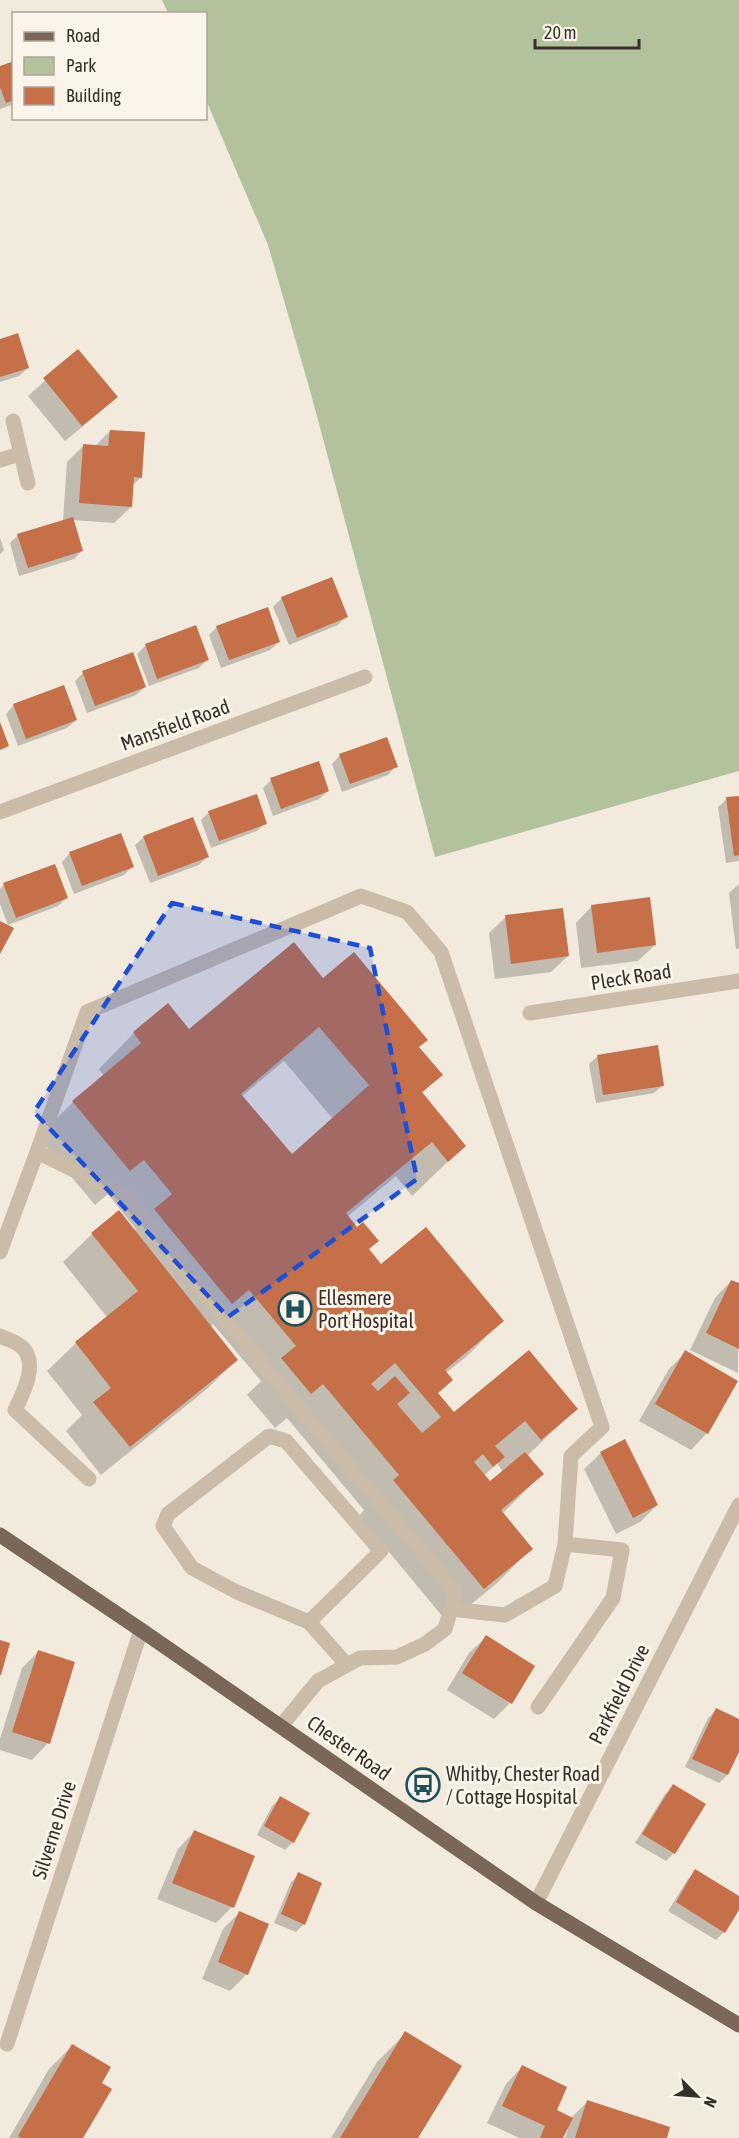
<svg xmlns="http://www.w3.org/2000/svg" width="739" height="2138" font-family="'Asap Condensed',sans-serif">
	<rect width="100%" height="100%" fill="#f2eadd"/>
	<path fill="#b2c29d" d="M162 0H739V771L435 857 311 394 268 245 206 100V14L168 13Z"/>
	<path fill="#0003" fill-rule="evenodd" d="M14 63V104L0 109V68Z
		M0 340 28 368 19 376 0 382Z
		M78 351 116 397 99 413 65 441 28 396Z
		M110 431 141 477 132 486 131 507 114 523 72 520 82 551 74 559 19 576 10 543 18 535 63 521 67 462 84 445 95 446Z
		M0 538 4 550 0 554Z
		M282 598 346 617 338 625 289 645 273 607Z
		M217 627 279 642 270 650 221 668 209 635Z
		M146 645 207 660 199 668 149 686 137 654Z
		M83 673 145 687 136 695 87 713 75 681Z
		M14 705 76 720 67 728 18 746 6 714Z
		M340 755 396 766 388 775 342 792 332 764Z
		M271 780 328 791 319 799 273 816 263 788Z
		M739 797V861L726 863 718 807 727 799Z
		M209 812 265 823 257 831 211 848 201 820Z
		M144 837 207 857 199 865 150 883 135 845Z
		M70 853 132 867 124 875 74 894 62 862Z
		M739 884V948L736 949 729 893Z
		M4 885 66 898 58 906 8 925 0 904V889Z
		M592 906 655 945 638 961 581 968 576 923Z
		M506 917 568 956 551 972 495 979 489 933Z
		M323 980 418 1048 441 1075 421 1094 464 1146 412 1196 396 1176 347 1217 368 1250 381 1266 502 1321 467 1356 446 1373 437 1394 454 1415 576 1409 527 1456 542 1474 502 1514 531 1549 496 1584 448 1623 359 1516 364 1510 287 1418 275 1428 247 1395 261 1381 213 1324 210 1327 236 1360 208 1388 101 1475 66 1431 82 1415 47 1371 76 1343 107 1317 63 1262 92 1234 134 1231 136 1229 108 1194 95 1205 38 1137 73 1102 104 1076 99 1069 134 1033 168 1005 189 1031ZM284 1061 333 1119 292 1156 241 1097ZM497 1463 503 1472 490 1483 484 1476Z
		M598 1056 663 1085 654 1093 596 1103 589 1064Z
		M731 1281 739 1285 738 1373 690 1350 715 1298Z
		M686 1352 707 1433 691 1450 639 1421 669 1369Z
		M601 1453 657 1505 640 1522 616 1534 584 1469Z
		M486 1637 510 1703 494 1719 447 1690 469 1653Z
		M38 1652 48 1743 32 1760 0 1750V1739L22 1668Z
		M716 1710 739 1720V1749L727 1775 719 1783 685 1767 708 1718Z
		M674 1786V1853L666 1861 635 1843 665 1794Z
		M281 1798 293 1842 285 1850 257 1835 272 1806Z
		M194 1832 232 1907 216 1923 157 1899 178 1849Z
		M696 1871 739 1897V1907L724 1932 716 1940 668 1911 688 1879Z
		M299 1874 304 1924 296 1932 274 1923 291 1882Z
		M239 1913 247 1974 230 1991 202 1979 223 1929Z
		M406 2033 416 2138H331L377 2062Z
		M72 2046 99 2083 81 2138H9L49 2069Z
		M522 2067 555 2111 571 2118 588 2101 665 2138H565L568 2129 566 2128 561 2138H519L487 2123 506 2084Z"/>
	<path fill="#c57048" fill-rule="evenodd" d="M14 61V100L6 103 0 87V66Z
		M18 333 29 368 0 377V339Z
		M78 349 118 397 82 426 43 378Z
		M110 430 145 432 142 478 134 477 132 507 79 503 83 444 108 446Z
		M73 517 83 551 28 568 17 534Z
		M332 577 348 617 297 638 281 597Z
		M268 607 280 642 229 660 216 626Z
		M196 625 209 660 157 679 145 644Z
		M133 652 146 687 95 706 82 671Z
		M64 685 77 720 26 739 13 704Z
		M0 722 9 746 0 750Z
		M387 737 398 767 350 784 339 754Z
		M319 761 329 791 281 809 270 778Z
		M257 794 267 824 219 841 208 811Z
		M739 796V855L734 856 726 797Z
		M193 817 209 857 158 876 143 836Z
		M121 833 134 867 82 886 69 852Z
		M55 864 68 898 16 918 3 883Z
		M650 897 656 945 597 953 591 905Z
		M563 908 569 956 511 964 505 915Z
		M0 921 14 928 0 954Z
		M294 942 323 978 354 952 428 1040 419 1047 443 1075 422 1092 466 1146 448 1162 432 1142 346 1213 357 1227 363 1222 379 1241 369 1249 381 1264 426 1227 504 1321 445 1370 453 1380 438 1393 454 1412 529 1350 578 1409 541 1440 525 1421 495 1446 505 1457 493 1467 483 1454 474 1462 490 1481 525 1452 544 1474 501 1510 533 1549 484 1589 393 1480 399 1475 323 1384 311 1394 281 1358 296 1346 249 1290 232 1304 154 1209 172 1194 144 1160 130 1171 72 1101 141 1043 133 1032 168 1003 189 1029ZM319 1027 369 1085 292 1154 241 1094ZM395 1363 441 1417 422 1433 397 1404 410 1393 395 1376 378 1391 371 1384Z
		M658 1045 664 1086 603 1095 597 1055Z
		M119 1210 238 1360 130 1447 93 1402 111 1388 75 1342 138 1291 91 1233Z
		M731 1280 739 1283V1349L706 1333Z
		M685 1350 738 1381 708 1434 655 1404Z
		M625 1439 658 1505 633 1518 600 1452Z
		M486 1635 535 1666 512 1704 462 1673Z
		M0 1640 10 1643 1 1675H0Z
		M38 1650 75 1662 50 1744 12 1732Z
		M716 1708 739 1719V1752L728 1775 692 1759Z
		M673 1784 706 1804 675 1854 642 1834Z
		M280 1796 310 1813 294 1843 264 1826Z
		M194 1830 255 1856 234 1908 172 1883Z
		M695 1869 739 1896V1910L725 1933 676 1902Z
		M298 1872 322 1883 305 1925 281 1914Z
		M239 1911 269 1924 248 1975 218 1962Z
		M405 2031 462 2066 418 2138H340Z
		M72 2044 111 2067 102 2083 112 2089 83 2138H21L18 2136Z
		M522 2065 567 2087 557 2110 573 2118 563 2138H540L545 2126 502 2106Z
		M587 2100 670 2127 667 2138H575Z"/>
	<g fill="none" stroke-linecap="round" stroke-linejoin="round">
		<path stroke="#cbbba9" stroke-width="15" d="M0 1252 37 1152
			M0 1336C6 1339 17 1342 22 1347 39 1363 23 1394 15 1410L89 1479
			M309 1622 381 1551 286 1441 269 1436 168 1514 163 1526 192 1568 237 1592 309 1622 347 1665
			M538 1707 613 1598 622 1550 565 1544
			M281 1726 318 1681 360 1658 397 1657 425 1644 445 1629 456 1592 272 1376 125 1195 37 1152 87 1012 361 896 407 912 441 952 602 1427 571 1456 565 1544 555 1586 505 1615 451 1609"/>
		<path stroke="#cbbba9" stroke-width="15" d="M13 421 28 483
			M0 460 20 454
			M0 812 365 677
			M530 1013 739 981
			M536 1903 739 1505
			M7 2044 141 1630"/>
		<path stroke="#7a675a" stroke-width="15" d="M0 1535 141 1630 536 1903 739 2025"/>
	</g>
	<path fill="#1d4ed8" fill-opacity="0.2" stroke="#1d4ed8" stroke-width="4.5" stroke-dasharray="12 8" stroke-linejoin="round" d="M172 903 370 948 417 1179 228 1317 34 1112Z"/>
	<defs>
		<symbol id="hospital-ring" viewBox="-11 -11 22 22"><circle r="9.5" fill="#faf4ea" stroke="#1e5159" stroke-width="1.5"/><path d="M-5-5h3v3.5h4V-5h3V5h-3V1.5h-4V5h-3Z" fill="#1e5159"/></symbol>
		<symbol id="bus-ring" viewBox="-11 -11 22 22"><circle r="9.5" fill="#faf4ea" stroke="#1e5159" stroke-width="1.5"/><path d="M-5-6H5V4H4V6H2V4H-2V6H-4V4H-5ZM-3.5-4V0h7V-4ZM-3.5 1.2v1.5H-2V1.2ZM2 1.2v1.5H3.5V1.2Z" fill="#1e5159"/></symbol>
	</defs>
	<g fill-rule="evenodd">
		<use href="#hospital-ring" x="276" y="1290" width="38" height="38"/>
		<use href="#bus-ring" x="404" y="1766" width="38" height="38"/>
	</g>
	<g text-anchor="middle" stroke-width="6" stroke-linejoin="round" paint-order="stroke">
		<g font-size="20" fill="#382f29" stroke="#faf4ea">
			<text transform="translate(175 725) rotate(-20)" y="7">Mansfield Road</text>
			<text transform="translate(631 977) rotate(-9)" y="7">Pleck Road</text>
			<text transform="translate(619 1694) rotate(-63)" y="7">Parkfield Drive</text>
			<text transform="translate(349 1748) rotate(35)" y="7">Chester Road</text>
			<text transform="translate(54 1830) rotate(-72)" y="7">Silverne Drive</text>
		</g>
		<g font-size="20" fill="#382f29" stroke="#faf4ea" text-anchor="start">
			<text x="318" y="1305">Ellesmere<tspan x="318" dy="23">Port Hospital</tspan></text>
			<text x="446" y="1781">Whitby, Chester Road<tspan x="446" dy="23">/ Cottage Hospital</tspan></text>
		</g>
	</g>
	<rect x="12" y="12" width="195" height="108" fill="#faf4ea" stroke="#aca59d" stroke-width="1.5"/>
	<rect x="24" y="32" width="30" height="9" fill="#7a675a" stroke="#aca59d" stroke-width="1.5"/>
	<text x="66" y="42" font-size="18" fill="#382f29">Road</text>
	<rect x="24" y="57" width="30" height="18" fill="#b2c29d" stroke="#aca59d" stroke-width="1.5"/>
	<text x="66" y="72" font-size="18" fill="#382f29">Park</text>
	<rect x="24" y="87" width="30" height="18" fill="#c57048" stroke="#aca59d" stroke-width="1.5"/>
	<text x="66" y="102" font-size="18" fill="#382f29">Building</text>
	<g transform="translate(697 2096) rotate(115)" stroke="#faf4ea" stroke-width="4.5" paint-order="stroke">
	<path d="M0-4.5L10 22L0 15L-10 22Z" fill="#382f29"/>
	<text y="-9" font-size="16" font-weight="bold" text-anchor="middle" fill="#382f29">N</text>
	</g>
	<path d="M535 39v9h104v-9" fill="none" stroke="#382f29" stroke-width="3"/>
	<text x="544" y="39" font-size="18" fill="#382f29" stroke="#faf4ea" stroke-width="4.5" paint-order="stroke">20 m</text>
</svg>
